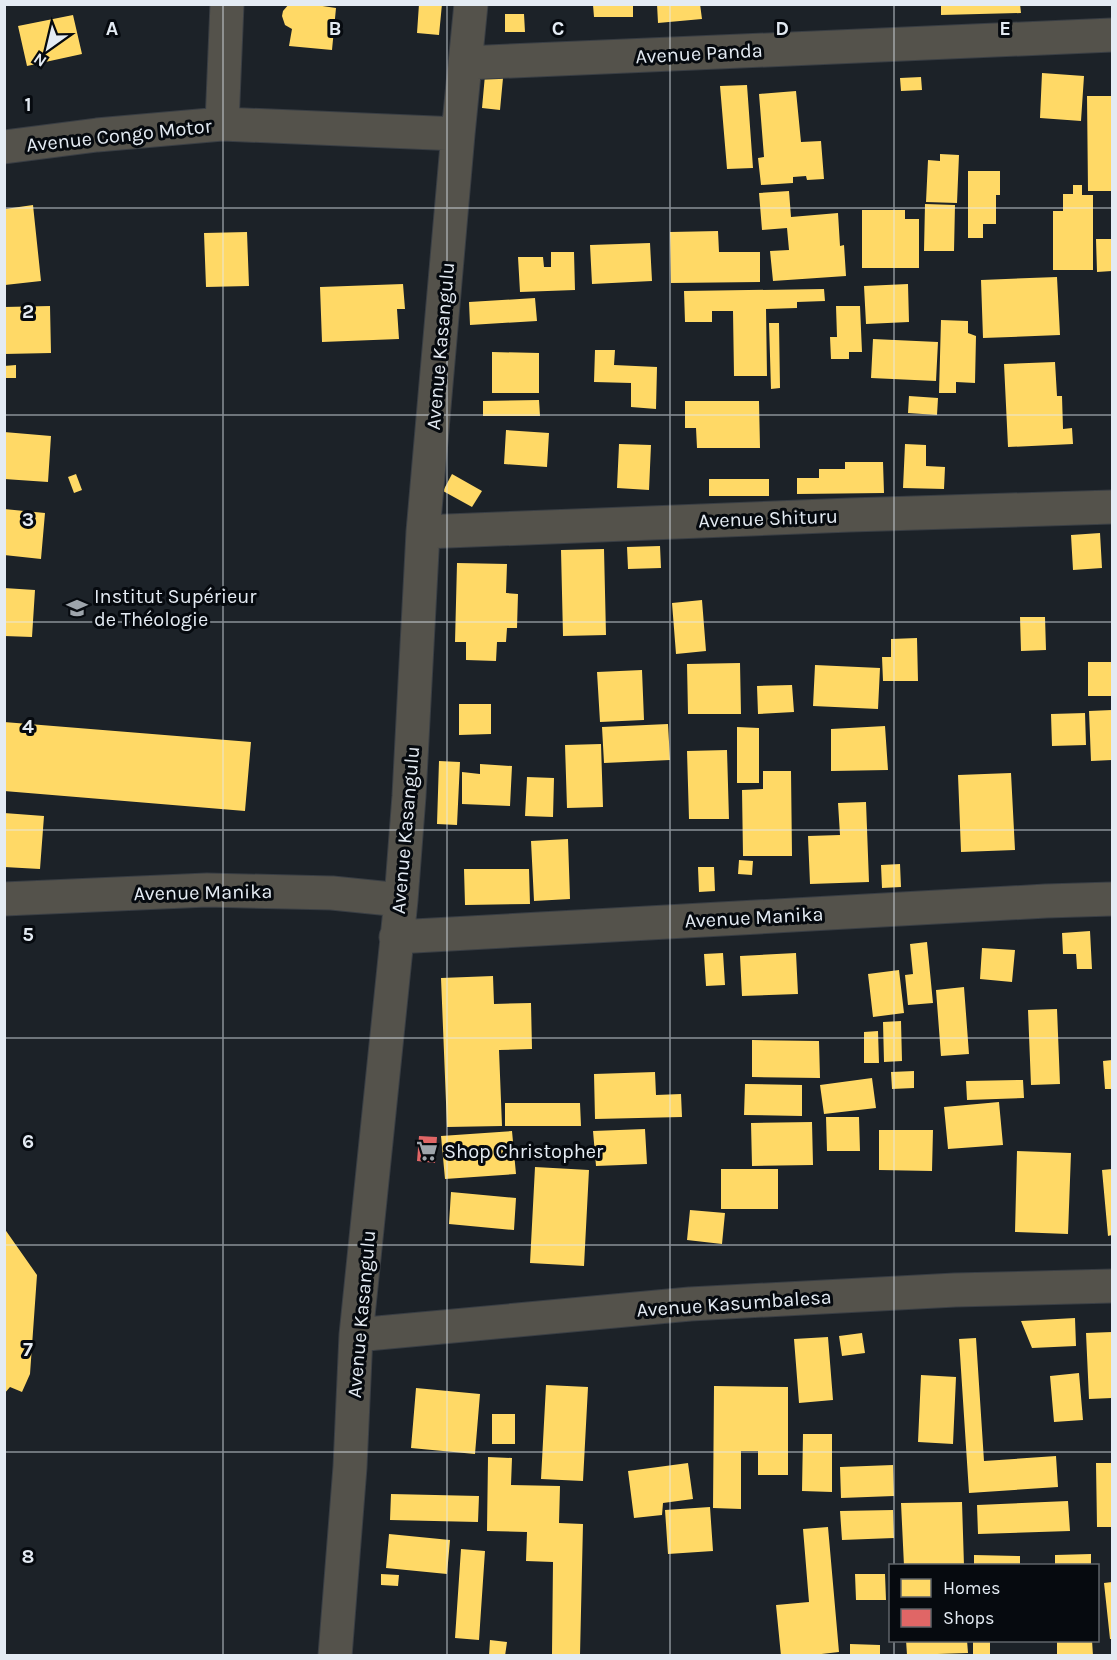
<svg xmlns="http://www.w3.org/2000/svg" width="1117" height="1660" font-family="Karla,sans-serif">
	<rect width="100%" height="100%" fill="#1c2228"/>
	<path fill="#ffd966" d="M289 4H309L336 8 332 50 289 46 292 29 285 25 282 16 283 11Z
		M419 4H442L439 35 417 33Z
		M657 4H700L702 19 658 23Z
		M941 4H1020L1021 13 941 15Z
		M593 5H633V17H594Z
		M505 14H524L525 32H505Z
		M73 15 82 54 27 66 18 26Z
		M1042 73 1084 76 1081 121 1040 118Z
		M485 75 503 78 500 110 482 108Z
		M921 77 922 90 901 91 900 78Z
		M747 85 753 168 727 169 720 86Z
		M796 91 801 142 821 141 824 179 807 180 806 176 793 177V183L761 185 758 158 764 157 759 94Z
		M1087 96H1112V191H1088Z
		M940 154 959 155 957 203 926 202 928 160 940 161Z
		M968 171H1000V195H996V224H983V238H968Z
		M1073 185H1082V195H1093V270H1053V211H1063V194H1073Z
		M789 191 791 217 838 213 840 246 844 245 846 276 773 281 770 251 789 250 787 228 762 230 759 193Z
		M925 204 955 205 954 251H924Z
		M33 205 41 281 5 285V209Z
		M862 210H905V219H919V268H862Z
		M718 231 719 252H760V282L671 283 670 232Z
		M247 232 249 286 206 287 204 233Z
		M1096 239H1112V271L1097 272Z
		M650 243 652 281 592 284 590 245Z
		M551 252H574L575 290 520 292 518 257H543L544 267H551Z
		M1057 277 1060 335 983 338 981 280Z
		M403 284 405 309H397L399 339 322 342 320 287Z
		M908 284 909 322 866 324 864 286Z
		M824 289 825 301 797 302V308L766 309 767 376H734L733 311H712V322H685L684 291Z
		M535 298 537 321 470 325 469 302Z
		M50 306 51 353 4 354V307Z
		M836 306H860L862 352H849V359H831L830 337H837Z
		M941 320 968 321V333L976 336 975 383 956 382V393H939Z
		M769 323H779L780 388 771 389Z
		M873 339 938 342 936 381 871 378Z
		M595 350H615L614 365 657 367 656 409 631 407V383L594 382Z
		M492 352 539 353V393H492Z
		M1055 362 1057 396H1062L1063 429 1072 428 1073 444 1008 447 1004 364Z
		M16 365V378H4V366Z
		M909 396 938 398 937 415 908 413Z
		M539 400 540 416H483V401Z
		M685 401H759L760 448H697L696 428H685Z
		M506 430 549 433 547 467 504 464Z
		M4 432 51 436 48 482 4 479Z
		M619 444 651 445 649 490 617 488Z
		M905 444 926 445V466L945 467 944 489 903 488Z
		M845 462H883L884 493 797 494V478H819V469H845Z
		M76 474 82 490 74 493 68 477Z
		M452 474 482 491 472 507 443 491Z
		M709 479H769V496H709Z
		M4 509 45 513 41 559 4 555Z
		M1100 533 1102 568 1073 570 1071 535Z
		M660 546 661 568 628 569 627 547Z
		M604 549 606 635 563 636 561 550Z
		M457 563 507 564 506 593 518 594 517 628H507L506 642H497L496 661 466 660V642H455Z
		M4 588 35 590 32 637 4 636Z
		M702 600 706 651 676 654 672 603Z
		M1020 617H1045L1046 650 1021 651Z
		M917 638 918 681H883L882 657H891V639Z
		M1088 662H1112V696H1088Z
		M740 663 741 714H688L687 664Z
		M815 665 880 668 878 709 813 706Z
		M642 670 644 720 600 722 597 672Z
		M792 685 794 712 758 714 757 686Z
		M459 704H491V734L459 735Z
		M1112 710V760L1091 761 1089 711Z
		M1085 713 1086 745 1052 746 1051 714Z
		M4 722 251 742 245 811 4 791Z
		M668 724 670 760 604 763 602 727Z
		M885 726 888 770 831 771V729Z
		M737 727 759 728V783H737Z
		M601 744 603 807 567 808 565 745Z
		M727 750 729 819H689L687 751Z
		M439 761 460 762 457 825 437 824Z
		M480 764 512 766 510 806 462 804V772L480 774Z
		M763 771H791L792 856H743L742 790 763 789Z
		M1011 773 1015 850 961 852 958 775Z
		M527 777 554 778 553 817 525 816Z
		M866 802 869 882 810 884 808 836 840 835 838 803Z
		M4 813 44 816 40 869 4 867Z
		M568 839 570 899 534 901 531 841Z
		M739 860 753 861 752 875 738 874Z
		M900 864 901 887 882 888 881 865Z
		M698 867H714L715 891 699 892Z
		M464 869H529L530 904 465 905Z
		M1090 931 1092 969H1077L1076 954H1063L1062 933Z
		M927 942 933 1003 908 1005 905 975 913 974 910 944Z
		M982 948 1015 950 1012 982 980 979Z
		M723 953 725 985 706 986 704 954Z
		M796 953 798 994 742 996 740 956Z
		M899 970 904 1013 873 1017 868 974Z
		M493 976 494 1004 531 1003 532 1049 499 1050 502 1126 447 1127 441 978Z
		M964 987 969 1054 941 1056 936 990Z
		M1057 1009 1060 1084 1031 1085 1028 1010Z
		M901 1021 902 1061 884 1062 883 1022Z
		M878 1031 879 1063H864V1032Z
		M752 1040 819 1041 820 1078 752 1077Z
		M1112 1060V1089H1105L1103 1061Z
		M914 1071V1088L892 1089 891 1072Z
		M655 1072 656 1095 681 1094 682 1117 595 1119 594 1074Z
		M872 1078 876 1108 824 1114 820 1085Z
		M1023 1080 1024 1098 967 1100 966 1081Z
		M745 1084 802 1085V1116L744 1115Z
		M999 1102 1003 1145 948 1149 944 1107Z
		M505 1103H580L581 1126H505Z
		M826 1117H859L860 1151H827Z
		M812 1122 813 1165 752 1166 751 1123Z
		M645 1129 647 1164 596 1166 593 1131Z
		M879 1130H933L932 1171 879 1170Z
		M512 1131 516 1174 445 1179 441 1136Z
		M1017 1151 1071 1153 1068 1234 1015 1232Z
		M535 1167 589 1170 584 1266 530 1263Z
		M721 1169H778V1209H721Z
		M1112 1169V1235L1108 1236 1102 1170Z
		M451 1192 516 1198 514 1230 449 1224Z
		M690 1210 725 1213 722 1244 687 1240Z
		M4 1228 37 1275 30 1374 22 1392 10 1387 4 1394Z
		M1075 1318 1076 1346 1032 1348 1021 1321Z
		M1112 1332V1398L1089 1399 1086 1333Z
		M862 1333 865 1353 842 1356 839 1336Z
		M828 1337 833 1400 799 1403 794 1339Z
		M976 1338 984 1461 1056 1456 1058 1487 969 1493 959 1339Z
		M1079 1373 1083 1420 1054 1422 1050 1376Z
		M921 1375 956 1377 953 1444 918 1442Z
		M546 1385 588 1387 583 1481 541 1479Z
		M714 1386 788 1387V1475H758V1451H741V1509L713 1508Z
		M416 1388 480 1394 475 1454 411 1448Z
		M492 1414H515V1444H492Z
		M803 1434H832V1492L802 1491Z
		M488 1457 512 1458 511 1485 560 1486 559 1523 583 1524 580 1655 552 1654 553 1562 526 1561 527 1532 487 1531Z
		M688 1463 693 1499 663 1503 662 1515 634 1518 628 1471Z
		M1096 1463H1112V1527H1097Z
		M893 1465 894 1496 841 1498 840 1467Z
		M391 1494 479 1496 478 1522 390 1520Z
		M1068 1501 1070 1531 978 1534 977 1505Z
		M962 1502 964 1566H904L901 1503Z
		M710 1507 713 1551 668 1554 665 1510Z
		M893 1510 894 1538 842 1540 840 1511Z
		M828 1527 839 1652 804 1656H781L776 1605 809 1602 803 1529Z
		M389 1534 450 1540 447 1574 386 1568Z
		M461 1549 485 1551 479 1640 455 1638Z
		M1091 1554V1566H1055V1555Z
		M974 1555 1020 1556V1566H974Z
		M381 1574 399 1575 398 1586 381 1585Z
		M855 1574H885L886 1600H856Z
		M1112 1582V1639H1110L1104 1583Z
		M490 1640 507 1642 505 1656H489Z
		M906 1640H967L968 1653 907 1655Z
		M973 1640H990V1656H973Z
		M1057 1640H1092L1093 1656H1057Z
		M850 1644 880 1645V1656H850Z"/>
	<path fill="#e06666" d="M419 1136 437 1137 435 1163 417 1161Z"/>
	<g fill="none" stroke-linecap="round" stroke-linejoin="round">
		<defs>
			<path id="minor" d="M465 63 1112 35
				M222 124 458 134
				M4 147 97 135 222 124 227 4
				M423 532 850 515 1112 507
				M4 899 207 890 332 893 401 900
				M396 937 1046 901 1112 899
				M356 1335 690 1304 955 1290 1112 1286
				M335 1656 350 1467 356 1335 401 900 409 796 423 532 458 134 471 4"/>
		</defs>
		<use href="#minor" stroke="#393e44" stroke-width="35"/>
		<use href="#minor" stroke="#54524b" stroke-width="33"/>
	</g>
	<path fill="none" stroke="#e4ebf3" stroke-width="1.5" stroke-opacity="0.55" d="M223 4V1656M447 4V1656M670 4V1656M894 4V1566M4 208H1112M4 415H1112M4 622H1112M4 830H1112M4 1038H1112M4 1245H1112M4 1452H1112M894 1640V1656"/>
	<defs>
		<symbol id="university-bare" viewBox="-9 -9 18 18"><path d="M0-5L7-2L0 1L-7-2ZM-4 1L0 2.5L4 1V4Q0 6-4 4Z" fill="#9ea5ac" stroke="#060a0f" stroke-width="2.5" paint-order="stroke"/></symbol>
		<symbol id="supermarket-bare" viewBox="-9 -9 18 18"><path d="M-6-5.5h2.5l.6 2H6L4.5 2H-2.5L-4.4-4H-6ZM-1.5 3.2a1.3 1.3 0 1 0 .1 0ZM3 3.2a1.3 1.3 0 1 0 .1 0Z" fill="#9ea5ac" stroke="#060a0f" stroke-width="2.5" paint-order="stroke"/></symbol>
	</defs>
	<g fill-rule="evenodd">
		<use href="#university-bare" x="62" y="593" width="30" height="30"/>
		<use href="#supermarket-bare" x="412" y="1136" width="30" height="30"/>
	</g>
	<g text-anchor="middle" stroke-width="6" stroke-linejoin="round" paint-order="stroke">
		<g font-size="20" fill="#e4ebf3" stroke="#060a0f">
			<text transform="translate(699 53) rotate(-3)" y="7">Avenue Panda</text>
			<text transform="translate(119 135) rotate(-6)" y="7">Avenue Congo Motor</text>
			<text transform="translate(440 346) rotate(-85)" y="7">Avenue Kasangulu</text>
			<text transform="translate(768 518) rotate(-2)" y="7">Avenue Shituru</text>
			<text transform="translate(405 830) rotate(-85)" y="7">Avenue Kasangulu</text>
			<text transform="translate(203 892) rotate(-1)" y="7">Avenue Manika</text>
			<text transform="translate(754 917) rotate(-3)" y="7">Avenue Manika</text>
			<text transform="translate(734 1303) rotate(-4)" y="7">Avenue Kasumbalesa</text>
			<text transform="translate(361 1314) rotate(-85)" y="7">Avenue Kasangulu</text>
		</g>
		<g font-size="20" fill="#e4ebf3" stroke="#060a0f" text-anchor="start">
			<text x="94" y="603">Institut Supérieur<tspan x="94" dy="23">de Théologie</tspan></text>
			<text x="444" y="1158">Shop Christopher</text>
		</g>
	</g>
	<g font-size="20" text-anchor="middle" font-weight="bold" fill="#e4ebf3" stroke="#060a0f" stroke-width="6" stroke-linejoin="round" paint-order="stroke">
		<text x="112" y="35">A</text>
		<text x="335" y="35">B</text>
		<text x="558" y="35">C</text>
		<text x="782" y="35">D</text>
		<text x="1005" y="35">E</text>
		<text x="28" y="111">1</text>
		<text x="28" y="318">2</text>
		<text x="28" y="526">3</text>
		<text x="28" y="733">4</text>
		<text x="28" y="941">5</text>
		<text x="28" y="1148">6</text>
		<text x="28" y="1356">7</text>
		<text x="28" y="1563">8</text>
	</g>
	<rect width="1117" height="1660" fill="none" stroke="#e4ebf3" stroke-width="12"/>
	<rect x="889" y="1564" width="210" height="78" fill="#060a0f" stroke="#5f646a" stroke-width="1.5"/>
	<rect x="901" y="1579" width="30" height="18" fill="#ffd966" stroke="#5f646a" stroke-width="1.5"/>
	<text x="943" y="1594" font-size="18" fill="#e4ebf3">Homes</text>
	<rect x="901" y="1609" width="30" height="18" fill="#e06666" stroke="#5f646a" stroke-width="1.5"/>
	<text x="943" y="1624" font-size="18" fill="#e4ebf3">Shops</text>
	<g transform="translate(48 48) rotate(214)" stroke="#060a0f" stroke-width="4.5" paint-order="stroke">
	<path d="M0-4.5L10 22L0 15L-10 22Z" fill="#e4ebf3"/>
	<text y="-9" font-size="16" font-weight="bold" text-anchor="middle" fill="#e4ebf3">N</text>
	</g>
</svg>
